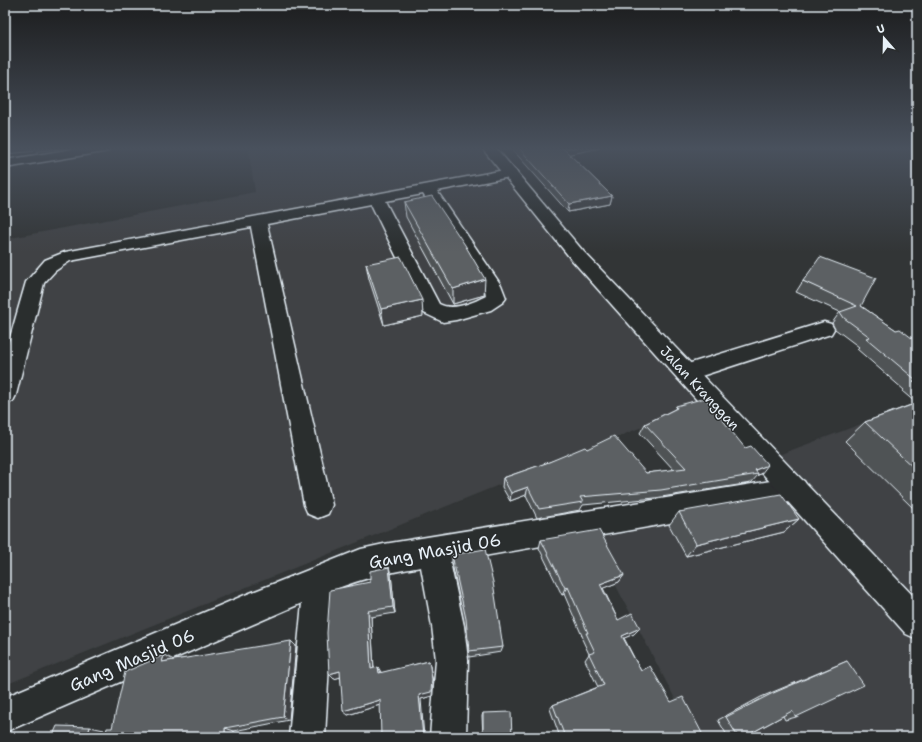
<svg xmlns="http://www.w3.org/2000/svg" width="922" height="742" font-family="'Shantell Sans',sans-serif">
	<rect width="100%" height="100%" fill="#323536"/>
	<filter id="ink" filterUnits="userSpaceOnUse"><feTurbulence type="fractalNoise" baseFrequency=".025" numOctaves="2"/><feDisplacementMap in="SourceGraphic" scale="8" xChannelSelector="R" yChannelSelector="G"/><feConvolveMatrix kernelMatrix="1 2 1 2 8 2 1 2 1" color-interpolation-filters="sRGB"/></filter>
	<g filter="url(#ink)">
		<path fill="#3f4244" d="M248 148H481L699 404 5 685V239L255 192Z
			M909 406 917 414V727L904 737H695L581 519 776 488 754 464Z"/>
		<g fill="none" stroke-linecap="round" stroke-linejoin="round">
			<defs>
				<path id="minor" d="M80 148H110L108 151 103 152 5 168V160Z
					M510 169 515 170 517 173 515 176 437 191 501 285 506 298 503 302 491 310 456 320 443 322 424 313 371 204 267 224 332 505 328 514 318 518 308 514 304 505 251 227 70 261 55 271 44 283 16 395 13 401 5 404V355L26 282 45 260 65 252ZM423 194 485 289 486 296 484 297C470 304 452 311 439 304L385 201Z
					M824 322 831 324 834 329 831 334 686 381 678 379 675 373 678 367Z
					M795 477 804 481 808 489 804 497 795 501 450 562 464 626 468 660 466 737H430L436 660 432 626 421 567C390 572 363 578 333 590L325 737H289L302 603 5 732V697L245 595 361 549 384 544Z"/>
				<path id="major" d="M482 148H496L583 251 917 600V639L906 634 571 259Z"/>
			</defs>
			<use href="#minor" stroke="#e8f1f8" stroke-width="3"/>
			<use href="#major" stroke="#e8f1f8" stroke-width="3"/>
			<use href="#minor" fill="#2a2d2e" fill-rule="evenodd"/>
			<use href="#major" fill="#2a2d2e" fill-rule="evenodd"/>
		</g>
		<path fill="#4f5355" stroke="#e8f1f8" d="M511 148H600L569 154 612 196 610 204 568 212Z
			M404 202 484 295 453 304 406 217Z
			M366 264 423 316 384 325 369 279Z
			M803 281 861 306 896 330 917 342V512L845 441 865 422 916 403 902 391 904 390 857 349 859 347 835 329 832 323 840 312 796 292Z
			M676 406 761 474 758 475 751 483 655 498 583 505 580 510 537 518 526 495 510 501 502 487 503 478 587 449 646 473 674 470 640 433 645 424 675 409Z
			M679 512 799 519 784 532 686 556 669 525Z
			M541 540 624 575 619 582 603 588 618 620 640 628 634 634 624 638 641 671 671 702 704 737H560L550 709 553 705 598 687 585 660 589 654 582 639 583 638 564 594 562 595 539 548Z
			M452 555 503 647 501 652 469 657 465 626 452 563Z
			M391 574 395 613 371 617 374 668 381 672V673L429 661 433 684 432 696 421 699 380 705 348 715 340 677 334 679 370 582Z
			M296 646 289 720 234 731 233 737H105L112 728 173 660Z
			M847 661 796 717 785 720 783 716 744 737H728L718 720 761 697Z
			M483 713 512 737H483L482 716Z"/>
		<path fill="#404345" stroke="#e8f1f8" d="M5 148H72L5 154Z
			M562 148H600L561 156Z
			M612 196 610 204 568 212 569 204Z
			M485 279 484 295 453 304V289Z
			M422 300 423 316 384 325 381 309Z
			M768 465 761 474 758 475V474L755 470Z
			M528 487 526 495 510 501 511 493Z
			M799 519 784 532 686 556 696 544Z
			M389 567 391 574 395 613 393 607Z
			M624 575 619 582 596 591 600 584Z
			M568 587 564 594 562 595 565 588Z
			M368 611 371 617 374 674 371 669Z
			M640 628 634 634 617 641 622 636Z
			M291 641 296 646 289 720 283 717Z
			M164 655 174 660 162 662Z
			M429 661 433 684 432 696 421 699 424 737H423L419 695Z
			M378 667 381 672 382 678 379 673Z
			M340 671 344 676 334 679 329 674Z
			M380 700 383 704 348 715 343 711Z
			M90 727 104 730 101 737H87Z
			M225 728 234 731 233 737 225 734Z"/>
		<path fill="#5c6063" stroke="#e8f1f8" d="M519 148H563L612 196 569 204Z
			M432 196 465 245 485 279 453 289 404 202Z
			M401 257 422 300 381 309 366 264Z
			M820 257 876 278 861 306 896 330 900 329 917 342V384L913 381 916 380 866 338 870 337 844 318 840 312 857 306 803 281Z
			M705 398 745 448 751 446 768 465 755 470 758 474 661 490 580 497 583 502 539 509 528 487 511 493 503 478 549 462 585 447 587 449 614 436 646 473 686 468 645 424 677 408 676 406Z
			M917 403V471L865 422Z
			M781 494 799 519 696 544 679 512Z
			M599 530 624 575 600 584 618 620 632 613 640 628 622 636 641 671 650 666 671 702 683 697 704 737H606L605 736 602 737H565L553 705 604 685 589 654 595 652 586 633H588L568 587 565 588 541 540Z
			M485 549 493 582 503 647 469 651 466 619 452 555Z
			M389 567 393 607 368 611 371 669 378 667 379 673 429 661 432 679 431 692 419 695 423 737H381L380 700 343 711 340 671 329 674 327 633 330 590 370 582V571Z
			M291 641 283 717 225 728V734L212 737H105L107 728H112L125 672 164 655 162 662Z
			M847 661 864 685 796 717 792 711 744 737H738L726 717 771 694Z
			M511 712 512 737H483V713Z
			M57 726 90 727 87 737H52Z"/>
	</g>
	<linearGradient id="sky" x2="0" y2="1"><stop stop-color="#1c1d1e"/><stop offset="0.59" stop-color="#49515d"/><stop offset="1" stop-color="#49515d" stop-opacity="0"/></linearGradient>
	<rect width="922" height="252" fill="url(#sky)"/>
	<g text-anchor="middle" stroke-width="3" stroke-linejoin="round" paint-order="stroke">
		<g font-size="14" fill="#e8f1f8" stroke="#2a2d2e">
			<text transform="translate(700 388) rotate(47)" y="5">Jalan Kranggan</text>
		</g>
		<g font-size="17" fill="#e8f1f8" stroke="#2a2d2e">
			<text transform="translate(435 551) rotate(-10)" y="6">Gang Masjid 06</text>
			<text transform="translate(132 660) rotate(-23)" y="6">Gang Masjid 06</text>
		</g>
	</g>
	<rect width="922" height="742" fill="none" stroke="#2a2d2e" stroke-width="20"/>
	<rect x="10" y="10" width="902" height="722" fill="none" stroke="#e8f1f8" stroke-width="1.5" filter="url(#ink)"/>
	<g transform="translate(884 38) rotate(340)" stroke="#2a2d2e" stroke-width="3" paint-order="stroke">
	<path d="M0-3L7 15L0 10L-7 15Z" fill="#e8f1f8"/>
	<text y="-6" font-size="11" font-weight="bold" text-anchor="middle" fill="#e8f1f8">U</text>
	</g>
</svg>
